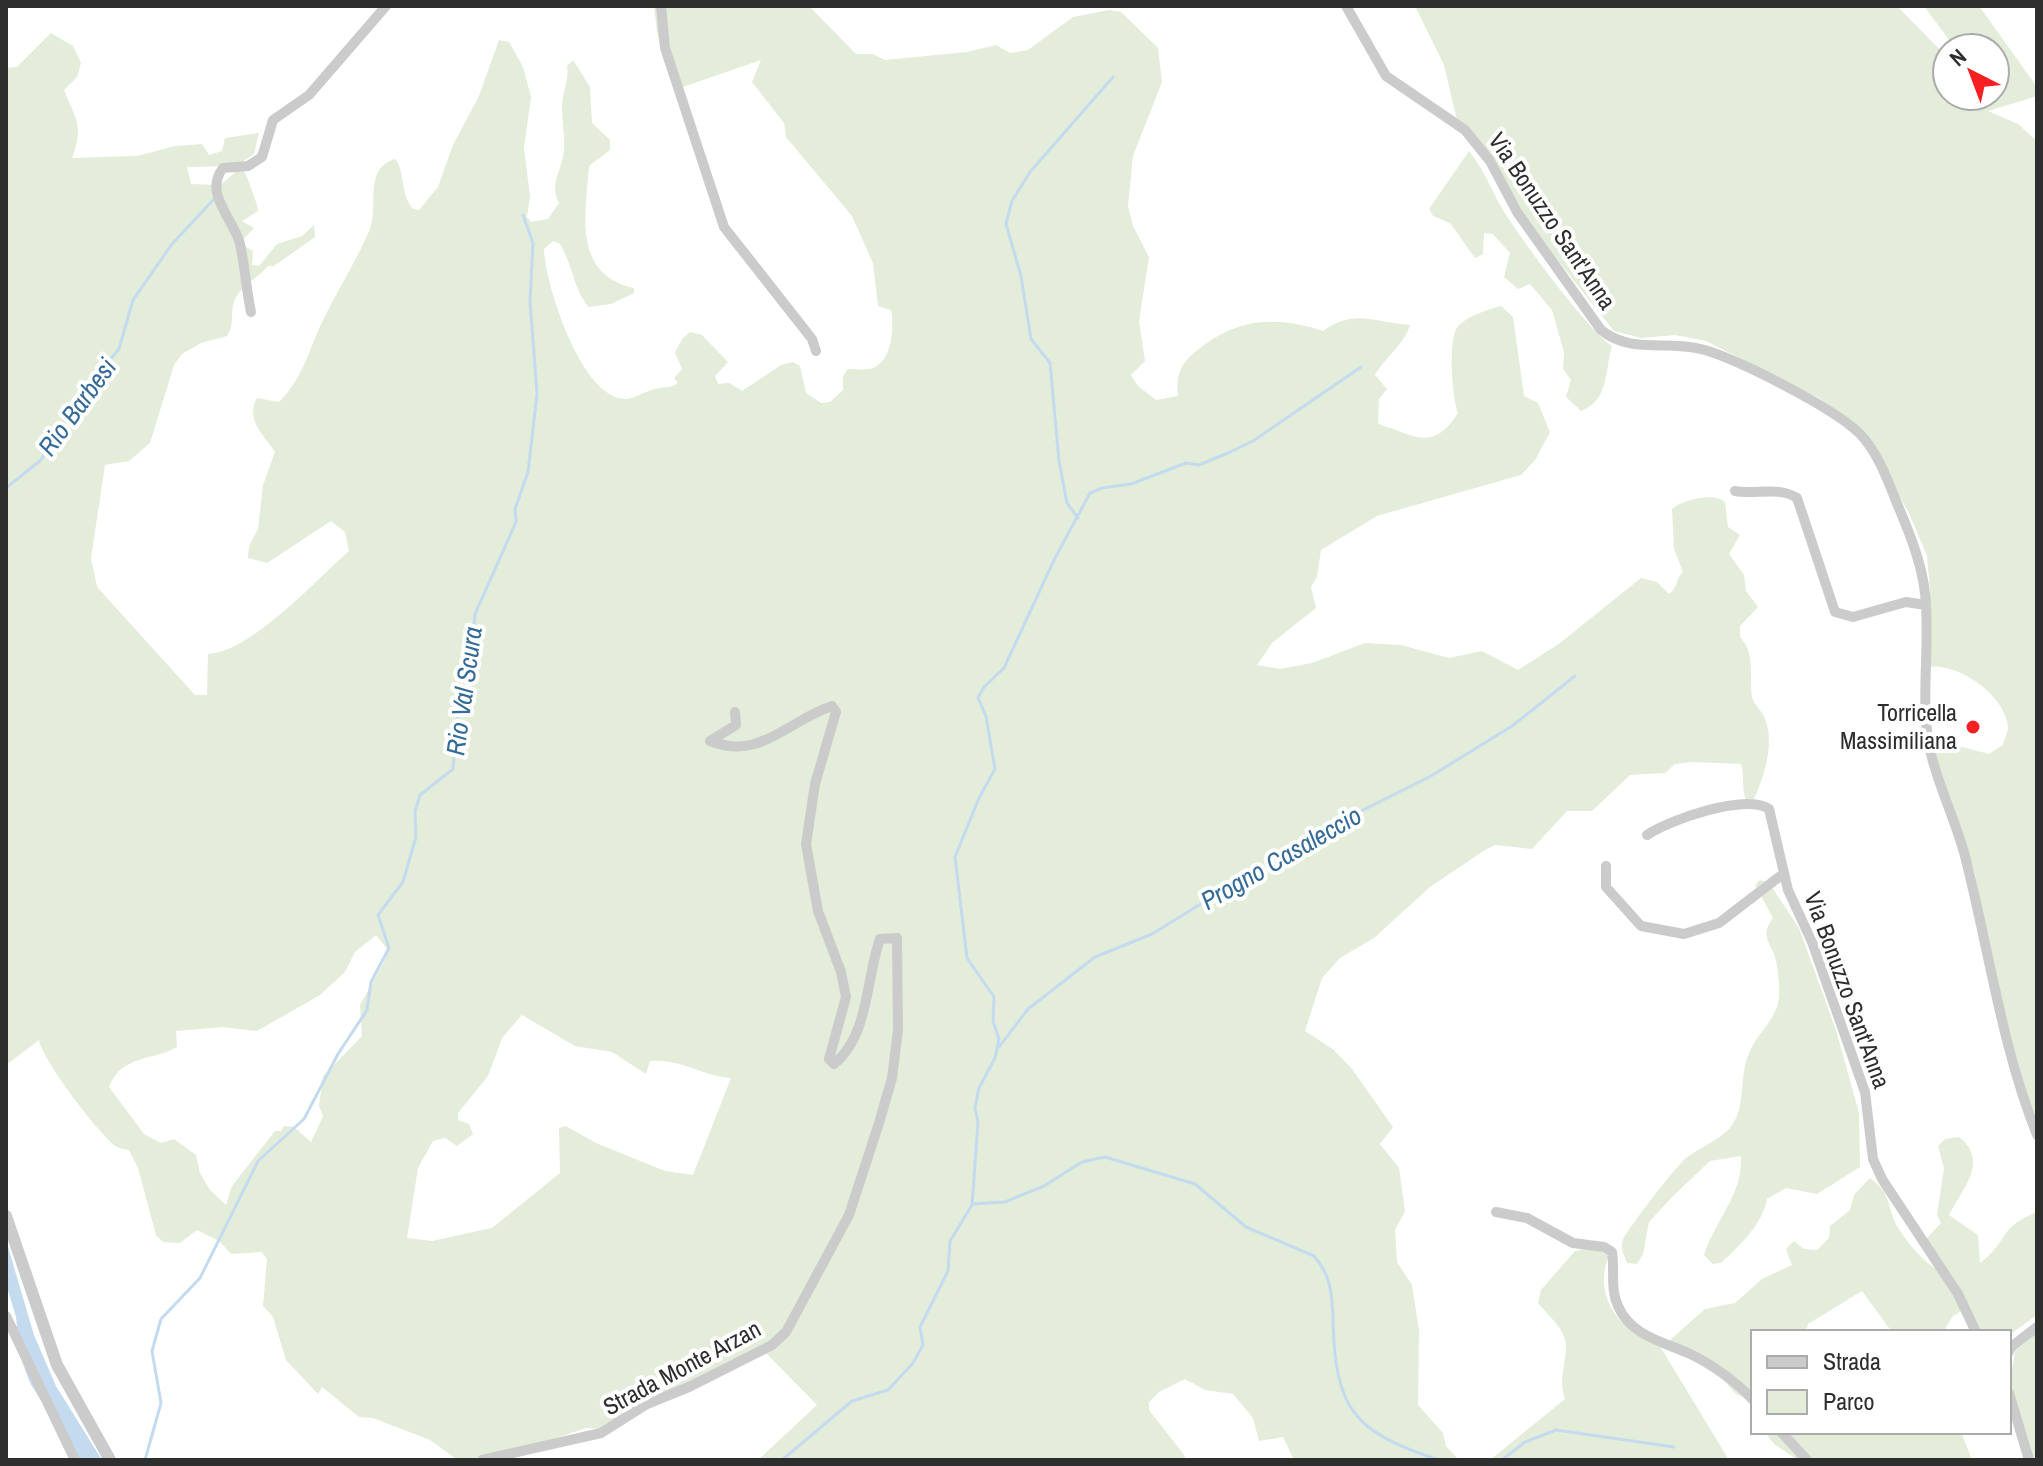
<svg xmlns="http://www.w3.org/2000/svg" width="2043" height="1466" font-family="'Archivo Narrow',sans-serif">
	<rect width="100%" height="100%" fill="#fff"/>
	<path fill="#e3edda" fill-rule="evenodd" d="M654 6H809L856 54H873L885 60 967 52 996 45 1010 53 1028 50 1073 17 1109 10 1121 12 1158 48 1162 82 1133 156 1128 206 1133 226 1149 257 1139 321 1145 361 1131 375 1138 386 1156 400 1178 396C1175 370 1184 360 1204 345 1241 317 1281 317 1323 331 1355 308 1375 323 1410 325 1404 345 1386 356 1375 375L1387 389 1379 399 1378 423C1385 428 1389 427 1396 430 1426 443 1440 441 1458 413 1452 398 1447 336 1459 325 1468 316 1489 309 1501 306L1513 317 1524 396 1538 403 1550 432 1535 460 1521 475 1377 516 1321 550 1317 577 1311 587 1316 608 1272 643 1257 665 1280 669 1312 663 1365 643 1401 645 1449 658 1482 651 1518 670 1560 643 1641 578 1657 582 1669 594C1679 587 1675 579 1683 572L1674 549 1672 509C1683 499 1715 492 1725 502L1728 527 1740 535 1729 554 1744 575 1746 591 1758 607 1740 626V637C1756 653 1749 678 1752 697 1754 705 1763 712 1765 719 1775 743 1764 777 1754 799L1746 800C1741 787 1745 777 1741 764L1692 762 1675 764 1665 773 1630 775 1592 811H1567L1532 849 1495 845 1485 850 1430 887 1374 938 1340 958 1322 978 1305 1031 1334 1050 1352 1069 1393 1127 1380 1144 1399 1168 1405 1211 1395 1230 1397 1262 1412 1285 1419 1330 1418 1405 1443 1433 1446 1446 1459 1460H1294L1283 1437 1259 1441 1253 1418 1233 1394 1205 1390 1185 1379 1159 1392 1149 1402V1410L1185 1456V1460H758L817 1405 762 1349 605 1429 586 1428 535 1445 466 1460 455 1458 430 1440 373 1418 359 1417 322 1387 318 1394 286 1360 273 1317 263 1306 267 1259 262 1252 231 1254 219 1241 197 1230 180 1243 163 1242 156 1235 138 1168 129 1150C125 1149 121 1149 117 1147 100 1136 41 1058 39 1040L6 1065V68L17 67 51 33 73 46 81 63 77 77 64 90C76 119 84 127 72 158L137 156 175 146 202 144 209 155 222 151 225 138 259 133 254 154 236 166 187 167 191 184 220 185 237 171H244C247 176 258 205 258 211L242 221 254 228 240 243 253 251 252 265 259 266 277 244 302 236 314 225 315 237 274 266H268C259 277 241 286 235 299 229 312 236 321 227 336L201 343 182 354 174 365 150 443 129 461 105 465 91 558 97 587 195 695H207L208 654C251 652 316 580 349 551L345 532 331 521 267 563 248 558 249 546 258 529 263 485 275 452C263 434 245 419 257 398L279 402C303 378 308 352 322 322 337 291 357 260 370 229 379 205 363 169 395 159 406 172 399 192 413 209L419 210 438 187 453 145 479 96 499 40 509 42 523 67 531 97 524 148 530 196 527 217 531 222 548 219 559 203C548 182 564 169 564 148 565 132 560 112 563 97 565 85 569 79 567 66L573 60 590 87 592 123 610 140V150L589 166C585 215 573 275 634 288V293L611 304 589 307C573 290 573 263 559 243L553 241 544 249C545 284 581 398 625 399 635 399 645 391 655 389 664 386 670 389 678 383L674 378 682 369 675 352 683 338 690 332 702 335 728 362 715 376 718 384 729 383 742 391 781 365 793 362 800 366 806 393 821 403 830 402 843 390V376L848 369C856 369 867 371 873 368 893 359 894 328 891 310L878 306 873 263 852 216 786 137 784 123 752 82 761 60 677 89 657 33ZM376 935 387 949 384 962 360 1005 362 1036 323 1076 319 1106 323 1116 311 1142 294 1127 284 1126 281 1131H275L232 1186 226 1205 210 1190 200 1173 196 1155 174 1139 161 1143 144 1134 109 1087C121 1055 152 1061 177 1047L176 1031 223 1027 257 1031 320 995 345 972 355 952ZM522 1015 575 1046 612 1052 646 1074 650 1061C681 1058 702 1076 731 1078L693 1175 665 1171 596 1143 566 1126 559 1128 560 1173 492 1228 432 1241 407 1238 418 1168 433 1141 445 1138 457 1146 473 1134 469 1124 458 1120V1113L488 1076 502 1038Z
		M1415 6H1897L1947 57V96H1995V48H1955L1924 6H1979L2037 87V96L1988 111 2018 124 2037 141V1131L1990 959 1975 873 1931 742 1936 740 1989 754 2003 745C2004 740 2008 732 2008 727 2005 695 1958 662 1928 667L1930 589 1927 556 1909 513 1860 428 1819 398 1706 341 1675 335 1641 338 1614 331 1543 242 1457 120 1444 65Z
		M1469 151C1484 169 1491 190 1503 210 1520 238 1588 331 1612 346 1605 369 1609 401 1581 411L1566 397 1571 380 1563 369 1564 352 1552 310 1530 284 1518 289 1504 277 1510 253 1493 234 1484 233 1483 254 1475 258 1450 223 1433 216 1429 209Z
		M1760 880 1769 883 1799 928 1836 1030 1859 1113 1860 1167 1817 1194 1786 1188 1767 1199C1762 1225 1740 1245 1721 1263L1713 1264 1704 1255C1715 1221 1744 1192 1741 1156L1710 1161 1673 1196 1649 1222 1643 1254 1637 1264 1627 1263C1624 1255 1620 1248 1623 1240 1626 1231 1677 1165 1686 1158 1700 1147 1725 1138 1734 1122 1745 1104 1740 1075 1748 1056 1755 1035 1776 1021 1779 998 1780 988 1778 970 1776 961 1773 944 1758 938 1773 918L1755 885Z
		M1959 1137C1990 1161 1962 1189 1949 1215L1978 1235 1980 1263C2010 1240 1997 1228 2037 1212V1315L2009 1335V1332H1976L1967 1308 1953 1316 1943 1332H1892L1862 1291 1808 1324 1806 1332H1753V1402L1736 1394 1716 1372 1669 1341 1705 1309 1735 1303 1762 1279 1792 1265 1786 1249 1794 1241 1804 1249 1817 1250 1829 1238 1830 1226 1850 1210 1854 1195 1870 1178C1891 1193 1886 1202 1895 1222 1902 1237 1924 1263 1938 1270L1923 1242 1941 1223 1937 1215 1944 1168 1938 1146 1945 1139Z
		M1594 1248 1609 1256C1592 1295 1620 1334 1658 1343L1729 1460H1490L1565 1399C1558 1380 1566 1365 1566 1347 1567 1331 1547 1314 1538 1303L1541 1290 1575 1251Z
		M2037 1332V1460H2032L2010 1382 2015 1351Z
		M1765 1432H1961L1972 1460H1798L1774 1444Z"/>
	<path fill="#c4dbef" d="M6 1240 34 1335 56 1386 102 1460H78L30 1383 20 1356 16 1317 6 1284Z"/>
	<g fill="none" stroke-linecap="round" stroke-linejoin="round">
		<path stroke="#c4dbef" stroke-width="3" d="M6 488 41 460 81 394 119 349 133 300 172 244 214 199
			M1078 518 1067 503 1059 461 1050 363 1031 339 1021 276 1006 224 1012 201 1030 172 1113 77
			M999 1047 1028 1009 1095 957 1152 934 1238 881 1300 850 1333 825 1431 776 1512 726 1575 676
			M973 1204 1005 1202 1044 1186 1082 1162 1105 1157 1195 1184 1246 1227 1314 1256C1331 1275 1332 1294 1333 1318 1335 1408 1352 1432 1439 1460
			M145 1460 161 1403 152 1351 161 1319 200 1278 258 1161 304 1119 338 1054 367 1010 371 982 389 948 378 915 403 882 416 837 415 811 420 795 453 769 458 706 469 678 475 614 516 522 515 509 528 472 537 394 530 301 533 243 523 215
			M782 1460 852 1401 888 1390 913 1363 923 1345 920 1327 948 1271 950 1241 972 1205 978 1122 975 1108 979 1088 995 1058 999 1039 993 1021 994 997 967 958 955 857 979 798 995 769 986 716 978 698 984 687 1004 668 1054 560 1090 493 1102 488 1131 484 1186 463 1199 465 1228 453 1253 441 1361 367
			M1502 1460 1525 1442 1556 1430 1674 1447"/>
		<path stroke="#cbcbcb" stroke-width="10" d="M661 6 665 48 724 227 812 339 816 351
			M1346 6 1386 76 1465 130 1490 161 1517 212 1601 330C1632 355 1668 339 1705 350 1741 361 1832 407 1859 433 1877 451 1887 478 1896 501 1910 534 1925 570 1926 606 1929 652 1921 699 1929 745 1935 779 1957 823 1966 860 1989 951 2002 1047 2037 1135
			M251 312C246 289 245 266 240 244 234 219 203 194 223 168L248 166 262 157 273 120 309 95 386 6
			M1735 491C1755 495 1779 486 1797 498L1835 612 1853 617 1906 602 1926 605
			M1647 835C1669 820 1745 793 1769 809L1788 890 1812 942 1865 1092 1873 1159 1882 1179 1958 1294 1976 1332
			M1606 866V887L1641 926 1684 934 1719 923 1783 874
			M1496 1212 1527 1218 1573 1243 1604 1247 1612 1252C1615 1270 1610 1289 1618 1306 1630 1335 1663 1342 1688 1353 1710 1363 1737 1382 1753 1400
			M6 1316 75 1460
			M2009 1352 2011 1347 2037 1327
			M2009 1393 2029 1460
			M1781 1432 1807 1460
			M482 1460 601 1433 647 1404 689 1387 772 1345 786 1332 849 1215 879 1123 892 1078 898 1030 897 938 880 939C866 978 869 1036 834 1064L829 1059 846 997 841 972 818 911 806 844 815 784 836 712 832 706C787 721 760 761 710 741L736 725 735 712"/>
		<path stroke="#cbcbcb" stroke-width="12" d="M6 1216 57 1365 110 1460"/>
	</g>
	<circle fill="#f61f21" stroke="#fff" stroke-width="3" cx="1973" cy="727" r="8"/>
	<g text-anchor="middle" stroke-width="8" stroke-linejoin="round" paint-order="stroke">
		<g font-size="24" fill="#2e2e2e" stroke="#fff">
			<text transform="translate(1552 221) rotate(56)" y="8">Via Bonuzzo Sant'Anna</text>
			<text transform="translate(1847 990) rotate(70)" y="8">Via Bonuzzo Sant'Anna</text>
			<text transform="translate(682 1368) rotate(-28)" y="8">Strada Monte Arzan</text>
		</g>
		<g font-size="24" fill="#2e2e2e" stroke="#fff" text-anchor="end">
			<text x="1957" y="721">Torricella<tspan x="1957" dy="28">Massimiliana</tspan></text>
		</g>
		<g font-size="26" font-style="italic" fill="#346b98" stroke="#fff">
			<text transform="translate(77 407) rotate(-54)" y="9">Rio Barbesi</text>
			<text transform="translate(464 691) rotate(-82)" y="9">Rio Val Scura</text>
			<text transform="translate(1281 858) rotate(-30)" y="9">Progno Casaleccio</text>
		</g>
	</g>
	<rect width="2043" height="1466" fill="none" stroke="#2e2e2e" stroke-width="16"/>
	<rect x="1751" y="1330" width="260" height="104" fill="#ffffff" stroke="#ababab" stroke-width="2"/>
	<rect x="1767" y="1356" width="40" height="12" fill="#cbcbcb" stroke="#ababab" stroke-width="2"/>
	<text x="1823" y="1370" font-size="24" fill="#2e2e2e">Strada</text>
	<rect x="1767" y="1390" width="40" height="24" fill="#e3edda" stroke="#ababab" stroke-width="2"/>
	<text x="1823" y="1410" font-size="24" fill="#2e2e2e">Parco</text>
	<g transform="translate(1971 72) rotate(318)"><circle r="38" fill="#ffffff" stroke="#ababab" stroke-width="2"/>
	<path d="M0-6L14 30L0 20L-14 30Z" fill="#f61f21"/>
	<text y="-12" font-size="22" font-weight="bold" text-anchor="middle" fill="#2e2e2e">N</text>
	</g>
</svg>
